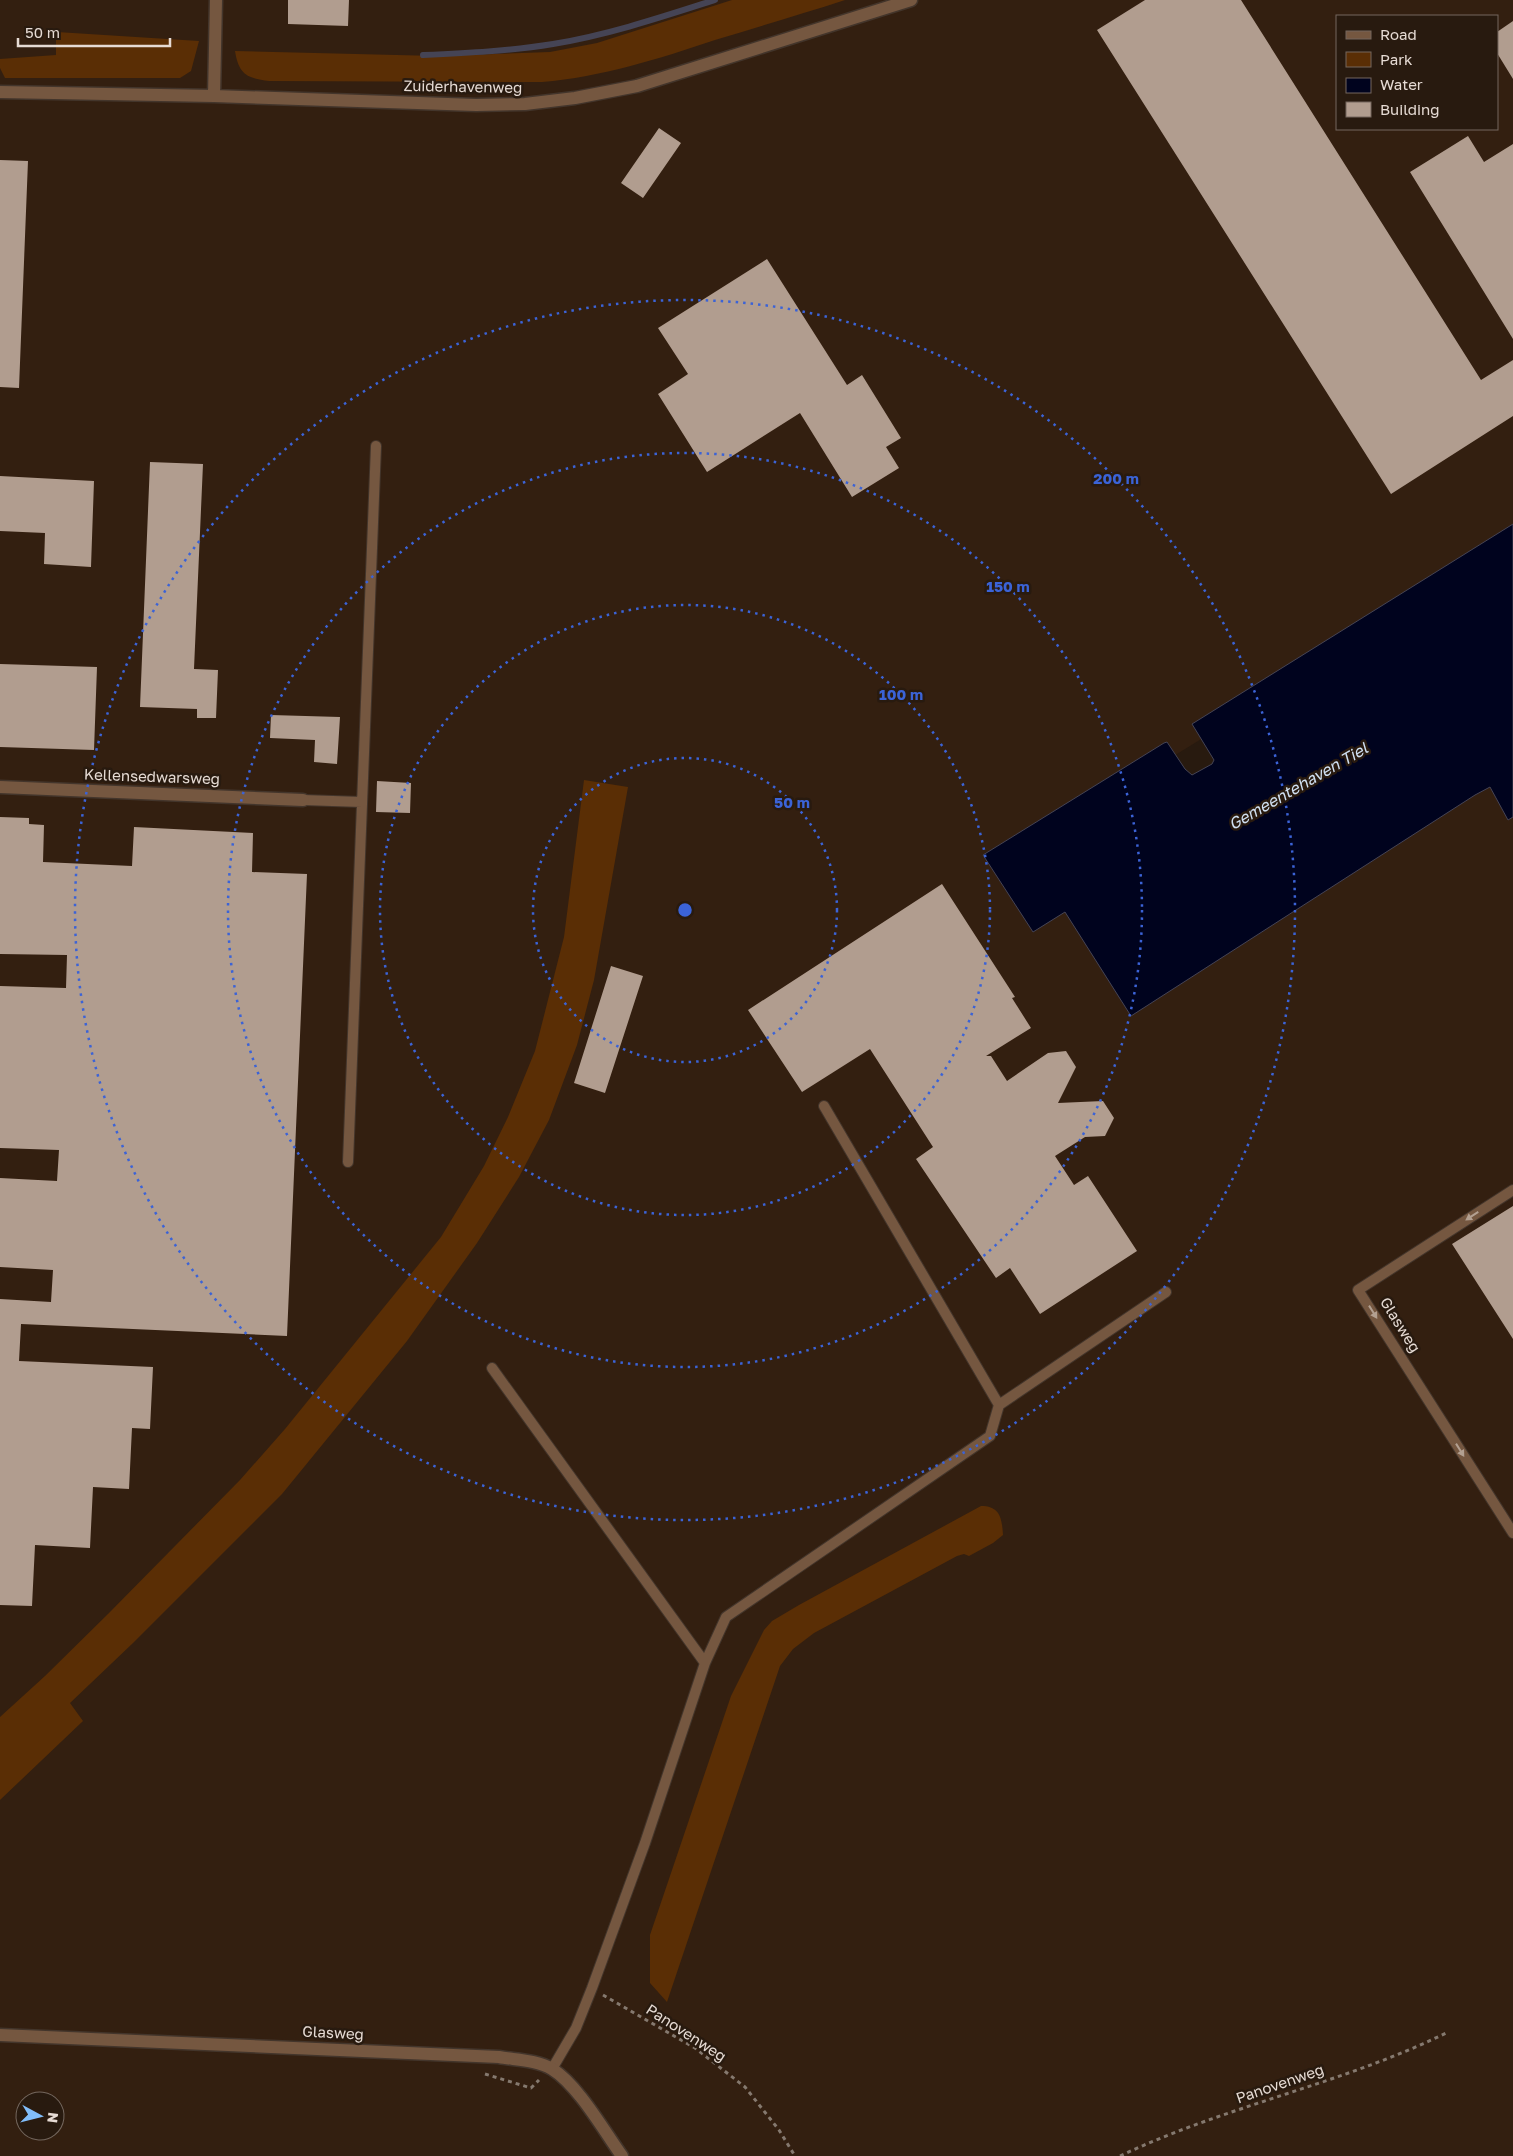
<svg xmlns="http://www.w3.org/2000/svg" width="1513" height="2156" font-family="'Golos Text',sans-serif">
	<rect width="100%" height="100%" fill="#281a0f"/>
	<path fill="#331f10" fill-rule="evenodd" d="M0 0H1513V547L1008 858 1488 757 1513 786V2156H0ZM1337 16H1497V129H1337ZM25 2101H55V2131H25Z"/>
	<path fill="#5a2e05" d="M732 0H845C802 14 758 27 715 40 658 59 602 77 542 82L269 81C247 78 239 75 235 51L437 56 550 52 597 43Z
		M56 32H57L199 41 191 71 180 78H5L0 68V59L56 55Z
		M584 780 628 787 594 980 577 1045 549 1120 519 1177 477 1243 407 1341 282 1494 133 1643 70 1703 83 1721 0 1800V1717L45 1676 109 1613 240 1480 285 1429 441 1237 484 1166 508 1117 535 1051 564 937Z
		M981 1506C1000 1506 1002 1518 1003 1535L993 1543 969 1556 964 1554 957 1556 814 1633 793 1649 780 1666 667 2002 650 1983V1935L731 1696 764 1630 772 1621 799 1605Z"/>
	<path fill="#00031e" stroke="#454455" d="M1513 524V817L1508 820 1490 787 1475 795 1131 1016 1065 912 1033 932 983 855 1164 743 1167 742 1185 769 1192 775 1212 764 1214 760 1192 724Z"/>
	<g fill="none" stroke-linecap="round" stroke-linejoin="round">
		<path stroke="#454455" stroke-width="6" d="M423 55C467 53 510 51 553 44 608 35 662 17 715 0"/>
	</g>
	<path fill="#b19d8f" d="M288 0H349L348 26 288 24Z
		M1145 0H1241L1481 380 1513 360V416L1391 494 1097 30Z
		M1513 21V79L1497 53V32Z
		M659 128 681 143 643 198 621 183Z
		M1468 136 1484 162 1513 144V339L1410 172Z
		M0 160 28 161 19 388 0 387Z
		M767 259 847 385 862 375 901 438 886 447 899 468 852 497 800 413 707 472 658 394 688 374 658 328Z
		M150 462 203 464 194 669 218 670 216 718H197V709L140 707Z
		M0 476 94 481 91 567 44 564 45 533 0 531Z
		M0 664 97 667 94 750 0 747Z
		M271 715 340 717 337 764 314 762 315 740 270 738Z
		M377 781 411 783 410 813 376 812Z
		M0 817 29 818V824L44 825 43 862 132 866 134 827 253 833 252 872 307 874 287 1336 21 1324 19 1361 153 1367 150 1429 132 1428 129 1489 93 1487 90 1548 35 1545 32 1606 0 1605V1299L51 1302 53 1270 0 1267V1178L57 1181 59 1150 0 1148V986L66 988 67 955 0 954Z
		M942 884 1015 997 1012 998 1031 1028 986 1056H991L1007 1081 1048 1053 1066 1051 1076 1067 1058 1103 1103 1101 1114 1118 1105 1136 1085 1137 1055 1156 1074 1185 1088 1176 1137 1251 1040 1314 1010 1268 996 1278 916 1159 933 1147 870 1049 802 1092 748 1010Z
		M611 966 643 976 605 1093 574 1083Z
		M1513 1206V1339L1452 1244Z"/>
	<g fill="none" stroke-linecap="round" stroke-linejoin="round">
		<defs>
			<path id="lane" d="M303 800 362 802
				M824 1106 999 1405
				M348 1162 376 446
				M1513 1190 1358 1290 1513 1533
				M492 1368 705 1663
				M552 2069 576 2028 592 1988 645 1843 705 1663 726 1617 990 1436 999 1405 1166 1292"/>
			<path id="street" d="M0 92 214 96 476 105 525 104 575 98 637 86 911 0
				M214 96 216 0
				M0 787 303 800
				M0 2035 499 2057C516 2060 537 2060 552 2069 578 2085 604 2131 622 2156"/>
		</defs>
		<use href="#lane" stroke="#43352b" stroke-width="12"/>
		<use href="#street" stroke="#43352b" stroke-width="15"/>
		<path stroke="#85796f" stroke-width="3" stroke-dasharray="4 4" stroke-linecap="butt" d="M603 1995 695 2048 745 2087 779 2130 795 2156
			M485 2074 531 2088 539 2080
			M1120 2156C1225 2106 1342 2084 1446 2033"/>
		<use href="#lane" stroke="#755740" stroke-width="10"/>
		<use href="#street" stroke="#755740" stroke-width="12"/>
	</g>
	<defs><path id="oneway-solid" d="M-6-.8H1V-3.2L6.5 0L1 3.2V.8H-6Z" transform="scale(1.25)"/></defs>
	<g fill="#b3a091">
		<use href="#oneway-solid" transform="translate(1472 1216) rotate(147)"/>
		<use href="#oneway-solid" transform="translate(1373 1312) rotate(58)"/>
		<use href="#oneway-solid" transform="translate(1460 1450) rotate(58)"/>
	</g>
	<g fill="none" stroke="#3b63d7" stroke-width="2.5" stroke-dasharray="2.5 5">
		<circle cx="685" cy="910" r="152"/>
		<circle cx="685" cy="910" r="305"/>
		<circle cx="685" cy="910" r="457"/>
		<circle cx="685" cy="910" r="610"/>
	</g>
	<g text-anchor="middle" stroke-width="5" stroke-linejoin="round" paint-order="stroke">
		<g font-size="15" fill="#e6dbd4" stroke="#281a0f">
			<text transform="translate(463 87) rotate(1)" y="5">Zuiderhavenweg</text>
			<text transform="translate(152 777) rotate(2)" y="5">Kellensedwarsweg</text>
			<text transform="translate(1400 1325) rotate(58)" y="5">Glasweg</text>
			<text transform="translate(333 2033) rotate(3)" y="5">Glasweg</text>
			<text transform="translate(686 2033) rotate(33)" y="5">Panovenweg</text>
			<text transform="translate(1280 2084) rotate(-19)" y="5">Panovenweg</text>
		</g>
		<g font-size="16" font-style="italic" fill="#d0e0f2" stroke="#281a0f">
			<text transform="translate(1298 786) rotate(-30)" y="6">Gemeentehaven Tiel</text>
		</g>
	</g>
	<circle cx="685" cy="910" r="8" fill="#3b63d7" stroke="#281a0f" stroke-width="2.5"/>
	<g font-size="15" text-anchor="middle" font-weight="bold" fill="#3b63d7" stroke="#281a0f" stroke-width="5" stroke-linejoin="round" paint-order="stroke">
		<text x="1116" y="484">200 m</text>
		<text x="1008" y="592">150 m</text>
		<text x="901" y="700">100 m</text>
		<text x="792" y="808">50 m</text>
	</g>
	<rect x="1336" y="15" width="162" height="115" fill="#281a0f" stroke="#74675e"/>
	<rect x="1346" y="31" width="25" height="8" fill="#755740" stroke="#74675e"/>
	<text x="1380" y="40" font-size="15" fill="#e6dbd4">Road</text>
	<rect x="1346" y="52" width="25" height="15" fill="#5a2e05" stroke="#74675e"/>
	<text x="1380" y="65" font-size="15" fill="#e6dbd4">Park</text>
	<rect x="1346" y="78" width="25" height="15" fill="#00031e" stroke="#74675e"/>
	<text x="1380" y="90" font-size="15" fill="#e6dbd4">Water</text>
	<rect x="1346" y="102" width="25" height="15" fill="#b19d8f" stroke="#74675e"/>
	<text x="1380" y="115" font-size="15" fill="#e6dbd4">Building</text>
	<g transform="translate(40 2116) rotate(97)"><circle r="24" fill="#281a0f" stroke="#74675e"/>
	<path d="M0-4L9 19L0 12L-9 19Z" fill="#81bdfa"/>
	<text y="-8" font-size="14" font-weight="bold" text-anchor="middle" fill="#e6dbd4">N</text>
	</g>
	<path d="M18 38v8h152v-8" fill="none" stroke="#e6dbd4" stroke-width="2.5"/>
	<text x="25" y="38" font-size="15" fill="#e6dbd4" stroke="#281a0f" stroke-width="4" paint-order="stroke">50 m</text>
</svg>
